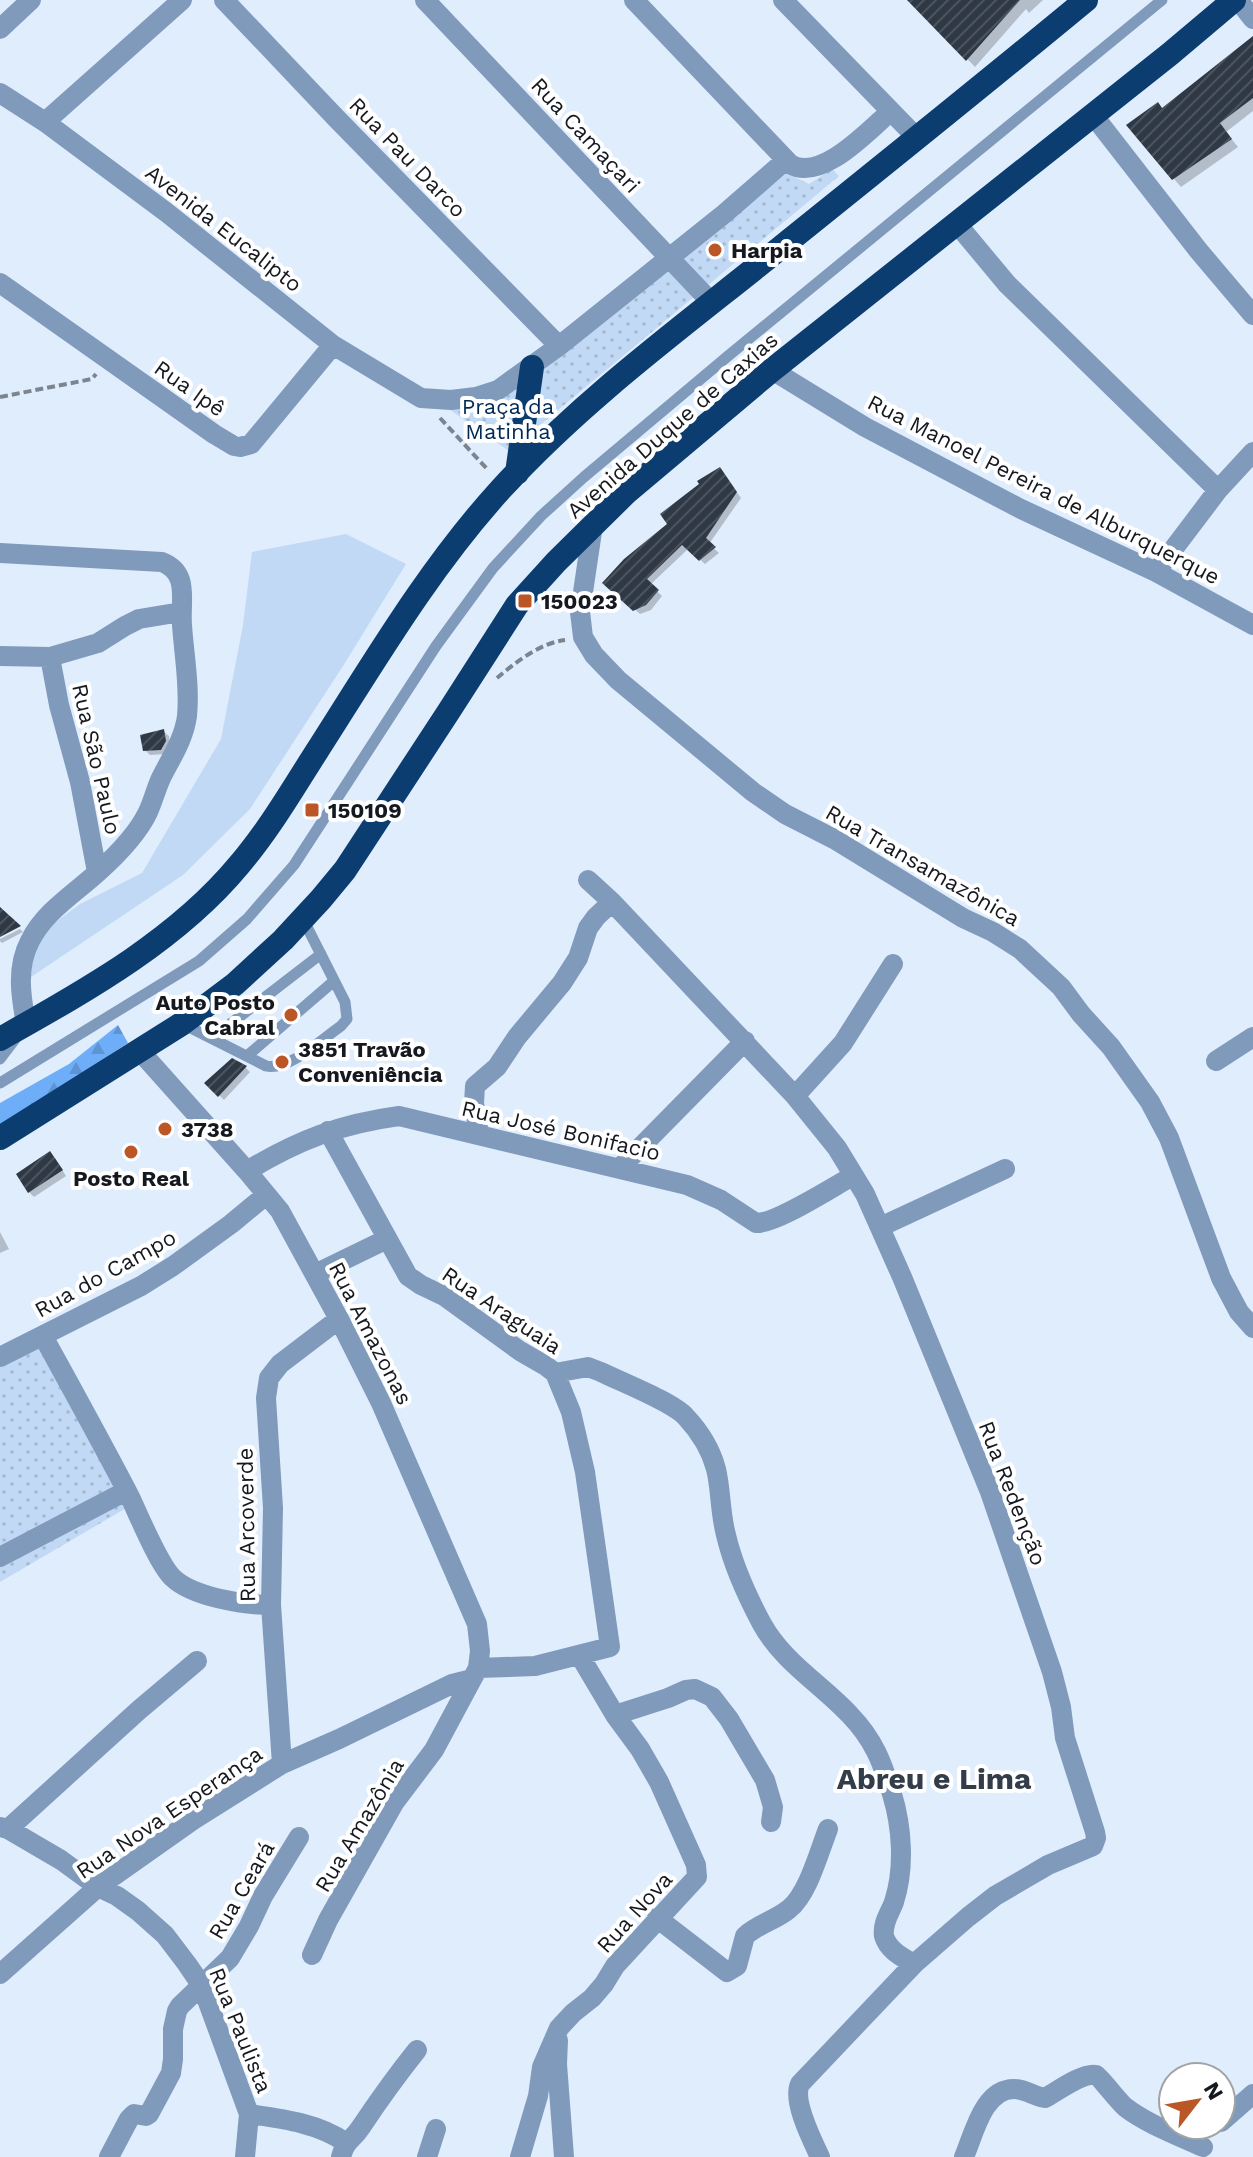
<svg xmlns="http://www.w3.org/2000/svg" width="1253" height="2157" font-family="'Work Sans',sans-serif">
	<defs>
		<pattern id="forest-firs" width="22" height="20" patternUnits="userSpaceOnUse" patternTransform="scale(2)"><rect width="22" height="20" fill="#6eadf7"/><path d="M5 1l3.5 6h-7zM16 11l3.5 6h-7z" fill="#5e94d3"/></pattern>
		<pattern id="park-dots" width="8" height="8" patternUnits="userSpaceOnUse" patternTransform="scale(2)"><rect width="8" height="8" fill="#c1d9f5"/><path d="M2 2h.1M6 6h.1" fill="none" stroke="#a5bad2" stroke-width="1.8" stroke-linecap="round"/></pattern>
		<pattern id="building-hatch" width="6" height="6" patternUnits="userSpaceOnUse" patternTransform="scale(2)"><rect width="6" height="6" fill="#2f3946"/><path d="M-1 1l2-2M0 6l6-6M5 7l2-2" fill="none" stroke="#4b535e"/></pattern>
	</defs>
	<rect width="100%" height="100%" fill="#e0edfd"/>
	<path fill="#c1d9f5" d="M346 534 406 564 343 666 250 809 183 875 28 979 19 949 80 904 142 873 221 739 243 625 252 552Z"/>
	<path fill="url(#forest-firs)" d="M118 1025 128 1043 0 1128V1103L69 1064Z"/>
	<path fill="url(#park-dots)" d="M832 169 839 176 509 451 443 405 500 395 674 267 787 173 809 184Z
		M50 1335 140 1500 0 1582V1360Z"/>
	<path fill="#0003" d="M910 0H1043L1029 13 1026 9 975 67Z
		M1253 45V111L1226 132 1238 147 1181 187 1174 179Z
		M724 475 741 498 709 544 719 553 705 564 688 549 650 585 662 596 651 610 640 614 605 583Z
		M164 732 169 736 170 747 166 754 150 755 145 750Z
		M20 929 23 932 2 943 0 941V939Z
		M245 1067 250 1072 224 1100 207 1083Z
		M55 1158 66 1176 34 1197 29 1192Z
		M0 1232 9 1249 0 1253Z"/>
	<path fill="url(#building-hatch)" d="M907 0H1020L966 61Z
		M1253 36V98L1220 123 1232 139 1172 180 1126 125 1158 102 1162 108Z
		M720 467 737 492 706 538 716 547 699 561 682 545 647 579 659 590 646 605 633 611 602 583 624 559 667 524 660 514 699 484 697 481Z
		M164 729 166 741 161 750 143 751 140 735Z
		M0 907 21 926 0 937Z
		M232 1058 247 1066 218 1097 204 1083Z
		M50 1151 63 1170 28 1193 16 1174Z"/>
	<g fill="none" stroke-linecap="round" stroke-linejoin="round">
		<path stroke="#7b848f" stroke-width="4" stroke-dasharray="8 4" stroke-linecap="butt" d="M0 397 92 379 96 374
			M440 418 488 470
			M497 678C516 662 540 643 565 640"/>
		<path stroke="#809abb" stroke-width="11" d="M183 1024 266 1066C289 1071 322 1039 341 1026L347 1019 345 1002 303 919
			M212 1038 321 954
			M247 1056 334 981
			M0 1059 16 1038
			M0 1083 199 961 247 919 294 865 436 646 493 568 541 516 584 477 728 356 1162 0"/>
		<path stroke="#809abb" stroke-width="20" d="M224 0 337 119 559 346
			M425 0 712 303
			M634 0 790 164C821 183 869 130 891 111
			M783 0 918 139
			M1238 0 1253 19
			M0 29 31 0
			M0 93 45 122 166 212 333 345 421 398 451 400 476 397 498 390 559 346 724 214 786 160
			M1093 115 1198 250 1253 315
			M45 122 182 0
			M957 224 1007 284 1218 490
			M0 283 214 434 234 446 240 447 251 444 333 345
			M772 370 865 427 1019 508 1156 572 1253 625
			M593 525 580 612 583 637 594 655 618 680 753 792 785 814 834 839 963 918 993 932 1020 949 1061 987 1081 1014 1111 1047 1150 1102 1169 1138 1221 1278 1239 1312 1253 1328
			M0 553 162 562C190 573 180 600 182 625 184 655 190 686 187 716 184 739 171 758 161 778 156 789 153 801 148 812 137 835 117 855 98 872 74 894 44 912 30 941 16 967 21 997 26 1024
			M1156 572 1218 490 1253 452
			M0 656 50 657 98 643 125 626 139 619 181 612
			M50 657 59 705 80 782 97 872
			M588 880 612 902 795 1096 837 1148 865 1194 902 1277 990 1492 1052 1672 1061 1707 1065 1738 1095 1832 1096 1838 1093 1846 1048 1865 995 1896 968 1917 914 1964 800 2084C792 2101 812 2140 820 2157
			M139 1050 247 1171 280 1211 339 1319 381 1403 477 1624 480 1651 478 1668 434 1750 394 1803 328 1920 312 1955
			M1216 1061 1253 1037
			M795 1096 843 1043 893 964
			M328 1131 408 1276 421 1285 444 1296 520 1351 546 1366 555 1373 571 1412 585 1472 610 1647 535 1666 478 1668
			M479 1135 474 1103 475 1086 497 1067 517 1037 562 983 578 958 588 928 596 917 612 902
			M619 1169 745 1041
			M247 1171C298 1140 340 1124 399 1116L687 1185 721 1200 756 1223C776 1224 832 1187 853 1176
			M880 1227 1005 1169
			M315 1274 387 1239
			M43 1336C72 1389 102 1443 130 1497 139 1516 159 1565 173 1578 193 1597 244 1605 271 1605
			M0 1357 141 1286 173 1266 231 1224 266 1195
			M555 1373 588 1367 601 1372C621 1382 673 1402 686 1417 699 1431 711 1450 716 1469 721 1489 720 1513 726 1535 733 1565 747 1596 762 1624 783 1662 821 1684 850 1715 874 1740 882 1762 892 1794 902 1827 905 1868 894 1902 890 1913 882 1923 884 1936 888 1950 902 1957 914 1964
			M0 1557 126 1491
			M615 1715 668 1698 686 1690 695 1689 712 1697 729 1719 765 1780 773 1807 771 1822
			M282 1764 271 1605 273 1508 266 1398 269 1378 280 1364 339 1319
			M0 1827 8 1829 61 1860 98 1887 117 1896 138 1911 165 1935 187 1964 202 1986 249 2114 245 2157
			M8 1829 139 1710 197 1661
			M657 1918 727 1972 737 1966 745 1936C758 1924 776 1920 789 1909 808 1894 819 1852 828 1829
			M0 1974 98 1887 193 1820 282 1764 339 1739 452 1684 472 1679
			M558 2040 557 2064 564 2157
			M249 2114C283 2119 317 2123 345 2142
			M1221 2122 1253 2094
			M109 2157 129 2119 134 2114 146 2116 149 2114 171 2073 173 2059V2029L177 2011 180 2006 230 1958 249 1926 263 1896 299 1837
			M341 2157C346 2139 352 2141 361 2127 379 2100 397 2075 417 2050
			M427 2157 436 2129
			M520 2157 538 2096 542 2067 559 2028 573 2013 592 1998 604 1984 615 1966 697 1877 696 1865 659 1782 640 1749 615 1715 580 1656
			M964 2157C974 2134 983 2089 1014 2089 1025 2089 1034 2096 1045 2098 1056 2092 1083 2072 1096 2075 1100 2077 1118 2101 1125 2107 1147 2124 1177 2135 1203 2147"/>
		<path stroke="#0c3d70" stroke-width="24" d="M517 473 532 367
			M0 1039C85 991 176 941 239 865 269 830 292 790 317 751 374 662 429 568 501 489 577 406 666 339 754 269 865 180 976 91 1086 0
			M0 1138 183 1023 235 984 283 940 321 899 345 870 449 711 517 605 556 562 627 492 772 370 1170 54 1234 0"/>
	</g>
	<g fill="#bb5626" stroke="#fff" stroke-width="3">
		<circle cx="715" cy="250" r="8"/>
		<rect x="517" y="593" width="16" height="16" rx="4"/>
		<rect x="304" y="802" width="16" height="16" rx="4"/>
		<circle cx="291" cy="1015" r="8"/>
		<circle cx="282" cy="1062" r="8"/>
		<circle cx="165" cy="1129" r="8"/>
		<circle cx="131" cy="1152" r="8"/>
	</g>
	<g text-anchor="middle" stroke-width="8" stroke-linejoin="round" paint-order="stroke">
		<g font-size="22" fill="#15191f" stroke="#fff">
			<text transform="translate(586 135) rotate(47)" y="8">Rua Camaçari</text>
			<text transform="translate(408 157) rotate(46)" y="8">Rua Pau Darco</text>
			<text transform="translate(224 228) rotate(38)" y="8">Avenida Eucalipto</text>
			<text transform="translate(190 388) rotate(35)" y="8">Rua Ipê</text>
			<text transform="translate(672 425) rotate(-41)" y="8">Avenida Duque de Caxias</text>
			<text transform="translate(1044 489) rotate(27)" y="8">Rua Manoel Pereira de Alburquerque</text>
			<text transform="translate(97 759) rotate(77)" y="8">Rua São Paulo</text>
			<text transform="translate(923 865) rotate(30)" y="8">Rua Transamazônica</text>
			<text transform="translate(561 1130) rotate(13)" y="8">Rua José Bonifacio</text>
			<text transform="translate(105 1273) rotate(-29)" y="8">Rua do Campo</text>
			<text transform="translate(502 1310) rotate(34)" y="8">Rua Araguaia</text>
			<text transform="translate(371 1333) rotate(63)" y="8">Rua Amazonas</text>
			<text transform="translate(1013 1493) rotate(69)" y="8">Rua Redenção</text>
			<text transform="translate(246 1525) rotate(-91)" y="8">Rua Arcoverde</text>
			<text transform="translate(169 1812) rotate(-34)" y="8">Rua Nova Esperança</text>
			<text transform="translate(359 1825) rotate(-59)" y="8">Rua Amazônia</text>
			<text transform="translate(241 1890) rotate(-60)" y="8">Rua Ceará</text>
			<text transform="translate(634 1912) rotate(-48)" y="8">Rua Nova</text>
			<text transform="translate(241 2030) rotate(68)" y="8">Rua Paulista</text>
		</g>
		<g font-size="22" font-weight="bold" fill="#15191f" stroke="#fff" text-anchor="start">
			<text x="731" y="258">Harpia</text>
			<text x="541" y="609">150023</text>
			<text x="328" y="818">150109</text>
			<text x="275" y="1010" text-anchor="end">Auto Posto<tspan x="275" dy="25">Cabral</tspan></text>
			<text x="298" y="1057">3851 Travão<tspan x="298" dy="25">Conveniência</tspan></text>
			<text x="181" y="1137">3738</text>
			<text x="131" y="1186" text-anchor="middle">Posto Real</text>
		</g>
		<g font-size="22" fill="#002956" stroke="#fff">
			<text x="508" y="414">Praça da<tspan x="508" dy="25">Matinha</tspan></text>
		</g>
		<g font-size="30" font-weight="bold" fill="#333d4a" stroke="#fff">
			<text x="934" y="1789">Abreu e Lima</text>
		</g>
	</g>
	<g transform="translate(1197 2101) rotate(59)"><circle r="38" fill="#ffffff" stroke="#a1a3a5" stroke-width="2"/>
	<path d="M0-6L14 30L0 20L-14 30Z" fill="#bb5626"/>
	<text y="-12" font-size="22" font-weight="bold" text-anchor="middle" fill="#15191f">N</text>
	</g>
</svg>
